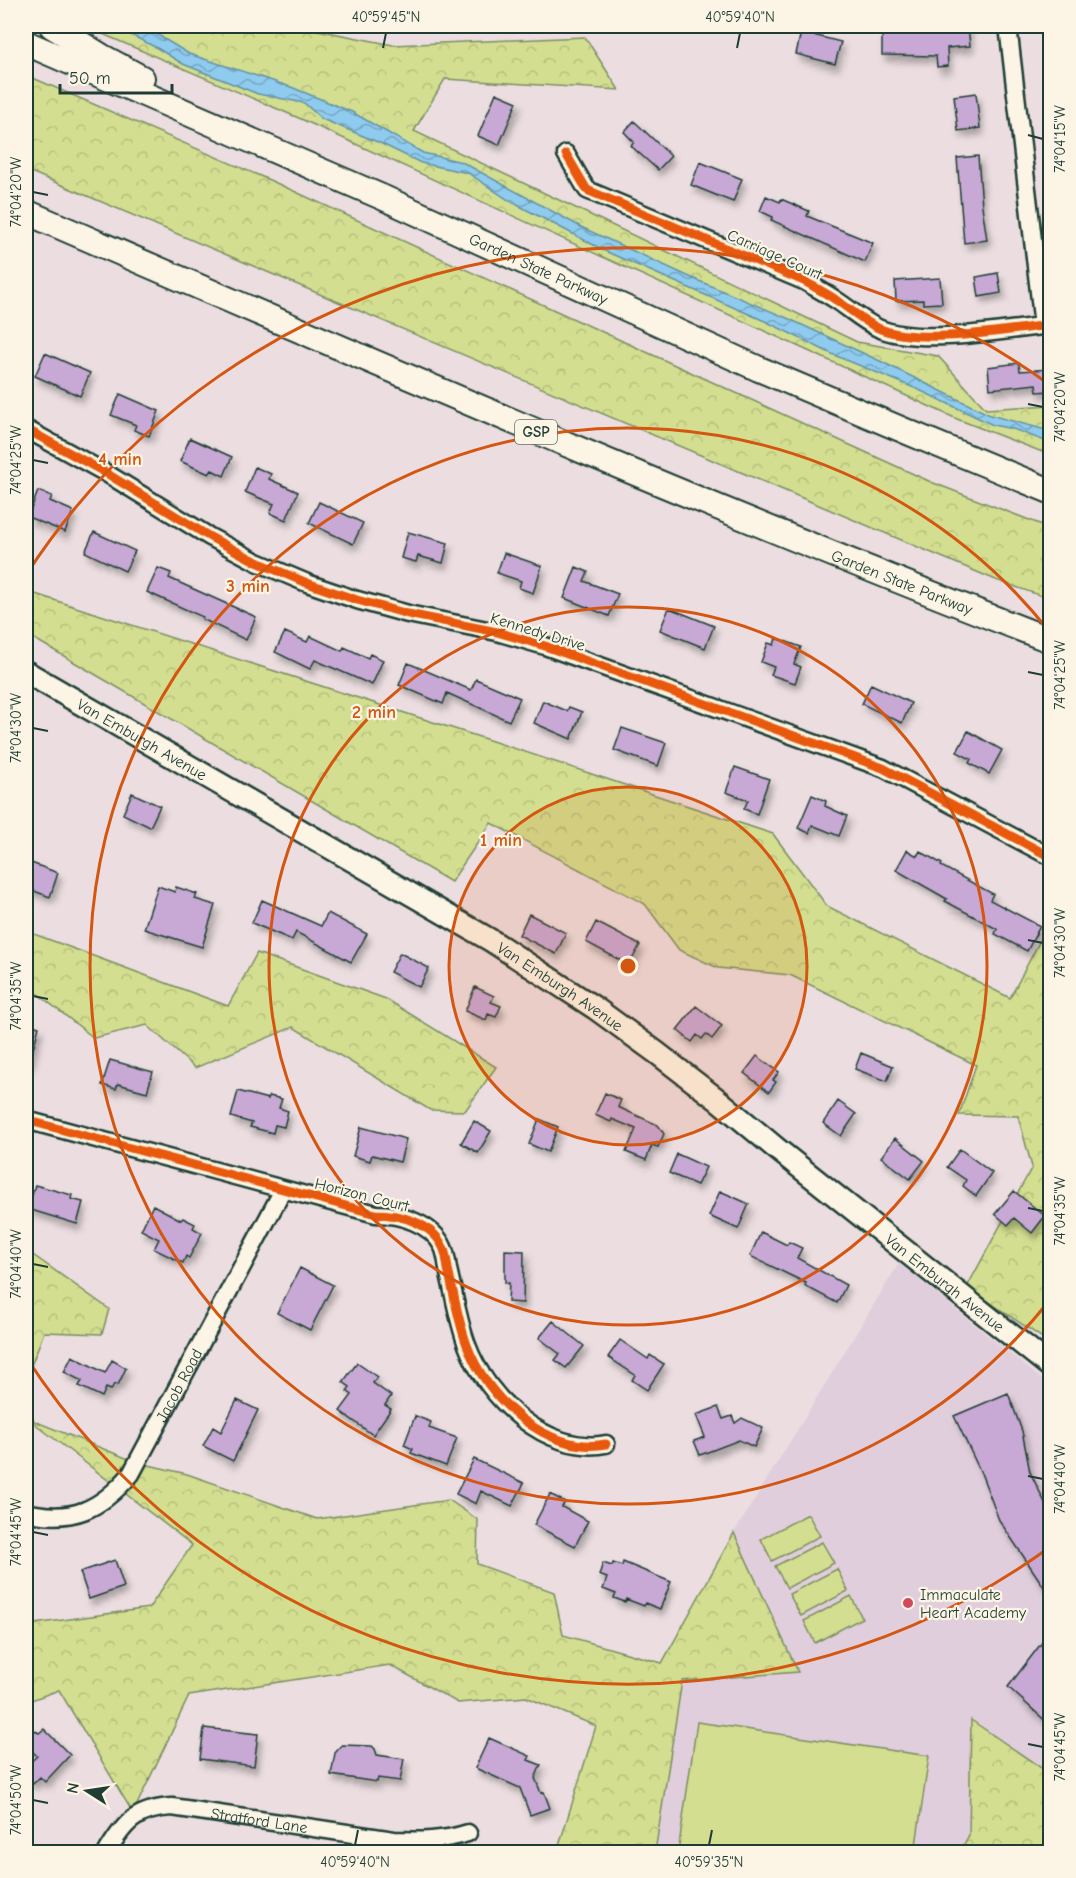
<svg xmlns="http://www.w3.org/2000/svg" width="1076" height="1878" font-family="'Comic Neue',sans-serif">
	<defs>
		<pattern id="forest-crowns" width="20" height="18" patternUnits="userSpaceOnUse" patternTransform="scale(1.5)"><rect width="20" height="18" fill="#d3de90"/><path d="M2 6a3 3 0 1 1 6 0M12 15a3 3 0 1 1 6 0" fill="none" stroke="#b5bf7d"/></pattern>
		<pattern id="water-waves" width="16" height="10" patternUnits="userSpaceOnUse" patternTransform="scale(1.5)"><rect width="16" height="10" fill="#8fcbef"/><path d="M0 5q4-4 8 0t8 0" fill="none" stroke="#74a6c2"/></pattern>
		<filter id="shadow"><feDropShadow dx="3.5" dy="6" stdDeviation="3" flood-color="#0004"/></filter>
	</defs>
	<rect width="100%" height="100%" fill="#ecdee0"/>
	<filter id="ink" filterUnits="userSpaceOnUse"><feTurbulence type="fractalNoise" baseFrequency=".0167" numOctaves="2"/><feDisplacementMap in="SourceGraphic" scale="12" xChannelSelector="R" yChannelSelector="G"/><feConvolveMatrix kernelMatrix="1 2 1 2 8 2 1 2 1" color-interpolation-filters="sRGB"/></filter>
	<g filter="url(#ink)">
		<path fill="#e1cedc" d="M899 1263 1050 1386V1774L971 1720 969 1835 960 1852H655L682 1681 797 1672 734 1533Z"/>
		<path fill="url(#forest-crowns)" stroke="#798e62" stroke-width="1.5" d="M84 26H297L393 45 585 37 619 90 445 79 414 131 857 342 938 356 986 409 1050 405V455L957 419 301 119Z
			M26 75 274 182 931 482 1050 528V599L996 580 26 170Z
			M26 591 495 742 773 834 827 906 1010 998 1050 921V1343L967 1287 1032 1167 1018 1116 959 1115 976 1065 790 975 718 968 679 950 645 904 491 823 451 882 26 634Z
			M26 931 228 1006 257 953 386 999 496 1067 465 1111 430 1110 293 1027 195 1068 147 1025 94 1038 34 991 26 990Z
			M26 1250 109 1309 102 1334 44 1332 26 1379Z
			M26 1397 34 1421 136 1462 187 1474 317 1519 449 1500 478 1520 477 1564 554 1592 563 1635 662 1663 734 1533 798 1672 682 1681 655 1852H557L596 1726 526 1697 458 1703 390 1665 189 1696 133 1813 59 1690 26 1702V1621L34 1624 149 1608 192 1545 26 1417Z
			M971 1720 1050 1774V1852H960L969 1835Z"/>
		<path fill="#d3de90" stroke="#798e62" stroke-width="1.5" d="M808 1514 820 1536 772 1561 761 1539Z
			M822 1542 834 1563 787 1588 775 1566Z
			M837 1569 848 1591 801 1616 789 1594Z
			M851 1596 862 1618 815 1643 804 1621Z
			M697 1722 929 1756 915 1852H678Z"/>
		<path fill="url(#water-waves)" stroke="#6292a4" stroke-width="1.5" d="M113 26H143L189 54 291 87 352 112 423 153 462 162 581 227 692 278 787 318 880 361 990 415 1050 431V443L1013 429 993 425 917 389 834 355 767 322 607 252 510 201 468 173 421 163 380 143 322 119 304 103 258 94 183 64 157 48Z"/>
		<path fill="#c8a8d4" stroke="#1f3d34" stroke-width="1.5" filter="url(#shadow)" d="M968 26 970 46 947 48 948 66 937 67 936 56 882 55V32L934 33V28Z
			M801 32 841 42 835 64 796 54Z
			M496 93 517 102 499 145 478 136Z
			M976 93 980 128 958 131 954 96Z
			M634 121 671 156 658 170 631 146 634 142 624 132Z
			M978 156 982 206 987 240 964 243 957 158Z
			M700 162 742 179 733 202 691 185Z
			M766 196 780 202 781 199 809 211 807 216 873 243 865 262 771 220 773 217 760 211Z
			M998 273 1001 293 979 297 976 277Z
			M940 278 942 303 923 304V300L896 301 895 281Z
			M45 353 90 373 80 396 35 376Z
			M1019 363 1020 371 1050 369V391L1037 392 1036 384 990 389 988 367Z
			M120 394 159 411 149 436 134 430 136 425 111 415Z
			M190 438 232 457 224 476 212 470 209 474 180 461Z
			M255 467 271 474 269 479 298 492 286 520 270 513 274 504 245 492Z
			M38 491 52 496 50 501 73 511 65 532 28 517Z
			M319 502 363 523 353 544 309 523Z
			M94 532 135 551 125 571 85 552Z
			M408 532 448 543 443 563 418 556 416 562 401 558Z
			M504 553 542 566 533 593 519 588 521 581 497 573Z
			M576 567 588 572 584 581 618 594 609 616 564 598Z
			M158 568 171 573 169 578 256 617 246 640 202 619 203 617 147 592Z
			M669 608 714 626 705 648 660 630Z
			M285 632 307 642 310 636 342 651 344 647 368 658 370 654 383 660 372 685 315 660 310 669 275 652Z
			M776 638 801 647 794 664 801 667 795 683 771 675 774 667 761 662 768 643 774 645Z
			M408 663 471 690 476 679 520 698 509 721 447 693 443 704 399 685Z
			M871 684 911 703 902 723 862 704Z
			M543 701 567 711 569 707 582 712 571 739 534 723Z
			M622 728 666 743 658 766 614 750Z
			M968 731 1002 750 989 774 969 763 971 759 957 752Z
			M735 767 769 779 757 814 744 809 748 800 726 792Z
			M132 793 160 806 150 827 123 814Z
			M812 795 826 801 825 806 847 816 839 836 812 825 809 833 798 828Z
			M907 850 917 856 920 851 942 864 941 866 993 894 990 900 1040 926 1027 951 995 934 997 929 945 901 947 899 896 870Z
			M26 861 58 873 50 897 26 888Z
			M158 886 175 892 176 887 197 894 195 899 215 905 202 947 144 929Z
			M262 900 321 926 328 913 367 934 351 962 296 932 292 940 252 923Z
			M529 914 566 933 556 954 519 935Z
			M596 922 640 945 629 965 586 942Z
			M400 953 429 968 419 987 390 972Z
			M475 987 494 996 491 1002 501 1006 496 1017 488 1014 486 1020 465 1011Z
			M696 1006 722 1026 712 1039 706 1034 702 1039 697 1035 692 1042 677 1030Z
			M26 1023 39 1027 29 1064H26Z
			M861 1053 893 1066 887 1081 855 1069Z
			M757 1056 779 1072 773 1080 776 1082 769 1092 744 1073Z
			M110 1060 153 1072 147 1092 118 1084 116 1089 102 1085Z
			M238 1091 268 1099 269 1096 282 1099 279 1108 288 1111 284 1127 275 1125 273 1133 250 1127 252 1123 231 1117Z
			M605 1093 621 1100 618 1107 658 1125 664 1134 658 1147 652 1145 646 1160 626 1152 636 1129 612 1119 611 1122 595 1115Z
			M838 1101 856 1114 841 1136 823 1123Z
			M539 1119 558 1127 548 1152 529 1144Z
			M474 1121 491 1131 478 1153 461 1143Z
			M361 1127 406 1139 400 1162 372 1155 370 1161 353 1156Z
			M895 1138 924 1161 910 1179 881 1157Z
			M960 1149 992 1173 976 1196 963 1186 966 1180 947 1167Z
			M677 1154 706 1167 697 1185 669 1173Z
			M35 1185 72 1195 71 1199 83 1202 77 1224 28 1209Z
			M720 1191 749 1204 738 1229 709 1216Z
			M1014 1191 1045 1216 1032 1233 1014 1218 1008 1225 995 1214Z
			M153 1205 181 1220 183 1218 195 1224 193 1228 202 1233 189 1258 186 1256 183 1263 154 1249 159 1239 141 1230Z
			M761 1232 787 1245 789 1242 802 1248 797 1258 846 1285 837 1303 805 1286 806 1283 750 1256Z
			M505 1250 524 1251 523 1303 508 1302 509 1283H505Z
			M300 1268 333 1285 310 1330 277 1313Z
			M553 1321 584 1346 566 1368 555 1360 560 1354 539 1338Z
			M620 1340 648 1359 650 1355 664 1364 647 1390 632 1380 635 1375 608 1357Z
			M72 1356 105 1373 112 1360 126 1368 118 1385 114 1384 111 1390 106 1388 102 1397 79 1386 82 1381 64 1372Z
			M357 1363 377 1377 373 1383 391 1396 385 1405 391 1409 373 1435 340 1411 352 1395 347 1391 350 1387 343 1382Z
			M1008 1393 1022 1431 1030 1472 1050 1513V1596L999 1520 981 1473 954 1416Z
			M237 1400 258 1410 233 1461 203 1446 213 1427 221 1432Z
			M718 1407 723 1419 732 1416 735 1423 742 1418 763 1428 754 1447 739 1440 700 1455 694 1441 705 1437 696 1415Z
			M415 1416 431 1422 429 1428 457 1438 446 1466 411 1453 413 1449 404 1445Z
			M474 1459 524 1483 512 1506 481 1491 476 1504 456 1494Z
			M550 1494 565 1502 562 1507 588 1521 575 1546 534 1525Z
			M115 1560 124 1587 89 1599 80 1572Z
			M623 1562 671 1582 660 1609 645 1603 644 1606 626 1599 625 1602 614 1598 616 1594 603 1589 607 1578 599 1575 603 1563 612 1566 613 1563 622 1566Z
			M1050 1632V1725L1008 1687Z
			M204 1728 258 1734 254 1766 200 1759Z
			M44 1729 70 1755 45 1782 40 1777 33 1784 26 1777V1766L37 1756 26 1745V1738L34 1730 39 1733Z
			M489 1738 530 1756 528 1760 541 1765 535 1778 541 1793 544 1792 550 1808 530 1815 520 1788 475 1768Z
			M342 1745 372 1746 375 1749 377 1755 404 1759 400 1781 378 1778 377 1782 331 1775 335 1753Z"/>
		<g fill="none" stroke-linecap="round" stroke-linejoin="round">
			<defs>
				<g id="minor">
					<path d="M1008 26 1043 326"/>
					<path d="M566 154 587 190 804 281C814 287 826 293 836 300 850 309 863 321 878 328 918 346 1005 330 1050 325"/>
					<path d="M26 429 106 473 210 537 257 562 307 583 357 600 408 614 497 632 545 646 883 768 1047 855"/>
					<path d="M26 1120 376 1214C399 1214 432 1223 443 1247 446 1253 447 1262 448 1269 454 1294 458 1321 467 1345 486 1398 547 1455 606 1444"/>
					<path id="s1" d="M26 1512C72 1523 100 1510 131 1474L283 1190"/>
					<path id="s2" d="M107 1852C124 1823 136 1809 172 1807L394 1840C420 1841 443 1841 468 1833"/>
				</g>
				<g id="major">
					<path id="s3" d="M26 672 492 941 595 1008 657 1053 718 1100 777 1149 1050 1366"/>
				</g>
				<g id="highway">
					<path d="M52 26 101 56 142 78"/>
					<path id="s4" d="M26 43 384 198 759 369 910 433 1050 491"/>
					<path id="s5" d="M26 212C366 359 705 507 1050 640"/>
				</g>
			</defs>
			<use href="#minor" stroke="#1f3d34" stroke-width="21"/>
			<use href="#major" stroke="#1f3d34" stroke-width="26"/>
			<use href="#highway" stroke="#1f3d34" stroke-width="28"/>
			<use href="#minor" stroke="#fcf5e5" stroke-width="16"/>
			<use href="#major" stroke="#fcf5e5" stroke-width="21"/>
			<use href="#highway" stroke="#fcf5e5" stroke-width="24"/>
			<defs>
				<path id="cycleway" d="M566 154 587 190 804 281C814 287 826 293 836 300 850 309 863 321 878 328 918 346 1005 330 1050 325
					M26 429 106 473 210 537 257 562 307 583 357 600 408 614 497 632 545 646 883 768 1047 855
					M26 1120 376 1214C399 1214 432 1223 443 1247 446 1253 447 1262 448 1269 454 1294 458 1321 467 1345 486 1398 547 1455 606 1444"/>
			</defs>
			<use href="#cycleway" stroke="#fcf5e5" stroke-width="13"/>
			<use href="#cycleway" stroke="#e8590c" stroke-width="9"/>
		</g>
	</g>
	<path fill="none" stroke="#1f3d34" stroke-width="2" d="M383 48 386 33M737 48 740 33M1028 135 1043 139M33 192 48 195M1028 404 1043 407M33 460 48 463M1028 672 1043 675M33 728 48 731M1028 940 1043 943M33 996 48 999M1028 1208 1043 1211M33 1264 48 1267M1028 1476 1043 1479M33 1532 48 1535M1028 1744 1043 1747M33 1800 48 1803M355 1845 358 1830M709 1845 712 1830"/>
	<circle cx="628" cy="966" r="179" fill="#d45610" fill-opacity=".12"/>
	<g fill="none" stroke="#d45610" stroke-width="3">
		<circle cx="628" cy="966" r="179"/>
		<circle cx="628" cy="966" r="359"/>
		<path d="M1049 1301A538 538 0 1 1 1049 631"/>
		<path d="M1050 1547A718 718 0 0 1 26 1357M26 575A718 718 0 0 1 1050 385"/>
	</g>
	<circle fill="#d1495b" stroke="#fcf5e5" stroke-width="2" cx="908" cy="1603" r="6"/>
	<g text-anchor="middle" stroke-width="4.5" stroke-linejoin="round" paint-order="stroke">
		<rect fill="#fcf5e5" stroke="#617469" stroke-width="1.5" x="515" y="420" width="42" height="24" rx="4.5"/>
		<g font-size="15" font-weight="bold" fill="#1f3d34">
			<text x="536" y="437">GSP</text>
		</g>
		<g font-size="16" fill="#1f3d34" stroke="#fcf5e5">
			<text transform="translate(775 254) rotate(24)" y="6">Carriage Court</text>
			<text dy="6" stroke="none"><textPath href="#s4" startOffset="560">Garden State Parkway</textPath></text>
			<text dy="6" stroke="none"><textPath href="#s5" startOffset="951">Garden State Parkway</textPath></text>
			<text transform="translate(538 631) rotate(17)" y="6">Kennedy Drive</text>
			<text dy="6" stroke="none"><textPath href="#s3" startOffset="134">Van Emburgh Avenue</textPath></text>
			<text dy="6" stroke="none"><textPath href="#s3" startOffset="620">Van Emburgh Avenue</textPath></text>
			<text transform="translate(362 1194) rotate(14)" y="6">Horizon Court</text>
			<text dy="6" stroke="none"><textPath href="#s3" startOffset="1106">Van Emburgh Avenue</textPath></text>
			<text dy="6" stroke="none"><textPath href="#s1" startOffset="220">Jacob Road</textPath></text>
			<text dy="6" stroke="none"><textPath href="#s2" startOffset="172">Stratford Lane</textPath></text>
		</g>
		<g font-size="16" fill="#1f3d34" stroke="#fcf5e5" text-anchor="start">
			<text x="920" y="1600">Immaculate<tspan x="920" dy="18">Heart Academy</tspan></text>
		</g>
	</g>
	<circle cx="628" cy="966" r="9" fill="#d45610" stroke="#fcf5e5" stroke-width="3"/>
	<g font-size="18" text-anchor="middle" font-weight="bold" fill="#d45610" stroke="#fcf5e5" stroke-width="4.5" stroke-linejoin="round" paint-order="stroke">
		<text x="120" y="465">4 min</text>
		<text x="248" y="592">3 min</text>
		<text x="374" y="718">2 min</text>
		<text x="501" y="846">1 min</text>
	</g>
	<rect width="1076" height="1878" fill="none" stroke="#fcf5e5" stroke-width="66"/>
	<g transform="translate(87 1791) rotate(282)" stroke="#fcf5e5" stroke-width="4.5" paint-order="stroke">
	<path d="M0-4.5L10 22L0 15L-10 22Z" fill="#1f3d34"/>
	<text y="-9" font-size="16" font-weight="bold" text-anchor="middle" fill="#1f3d34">N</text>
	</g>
	<path d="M60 84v9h112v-9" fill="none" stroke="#1f3d34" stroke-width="3"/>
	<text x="69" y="84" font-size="18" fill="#1f3d34" stroke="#fcf5e5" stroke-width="4.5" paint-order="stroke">50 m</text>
	<rect x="33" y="33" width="1010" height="1812" fill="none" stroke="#1f3d34" stroke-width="2"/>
	<g font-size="15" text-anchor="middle" fill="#1f3d34">
		<text x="386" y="22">40°59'45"N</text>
		<text x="740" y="22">40°59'40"N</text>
		<text transform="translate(1060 139) rotate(-90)" y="5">74°04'15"W</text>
		<text transform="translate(16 192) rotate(-90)" y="5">74°04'20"W</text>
		<text transform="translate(1060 407) rotate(-90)" y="5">74°04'20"W</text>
		<text transform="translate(16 460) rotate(-90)" y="5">74°04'25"W</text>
		<text transform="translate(1060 675) rotate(-90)" y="5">74°04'25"W</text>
		<text transform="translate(16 728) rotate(-90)" y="5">74°04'30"W</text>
		<text transform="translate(1060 943) rotate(-90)" y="5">74°04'30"W</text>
		<text transform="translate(16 996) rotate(-90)" y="5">74°04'35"W</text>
		<text transform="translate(1060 1211) rotate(-90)" y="5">74°04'35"W</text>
		<text transform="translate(16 1264) rotate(-90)" y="5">74°04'40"W</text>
		<text transform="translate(1060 1479) rotate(-90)" y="5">74°04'40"W</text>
		<text transform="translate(16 1532) rotate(-90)" y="5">74°04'45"W</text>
		<text transform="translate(1060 1747) rotate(-90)" y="5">74°04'45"W</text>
		<text transform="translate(16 1800) rotate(-90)" y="5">74°04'50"W</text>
		<text x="355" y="1867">40°59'40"N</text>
		<text x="709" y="1867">40°59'35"N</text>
	</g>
</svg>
